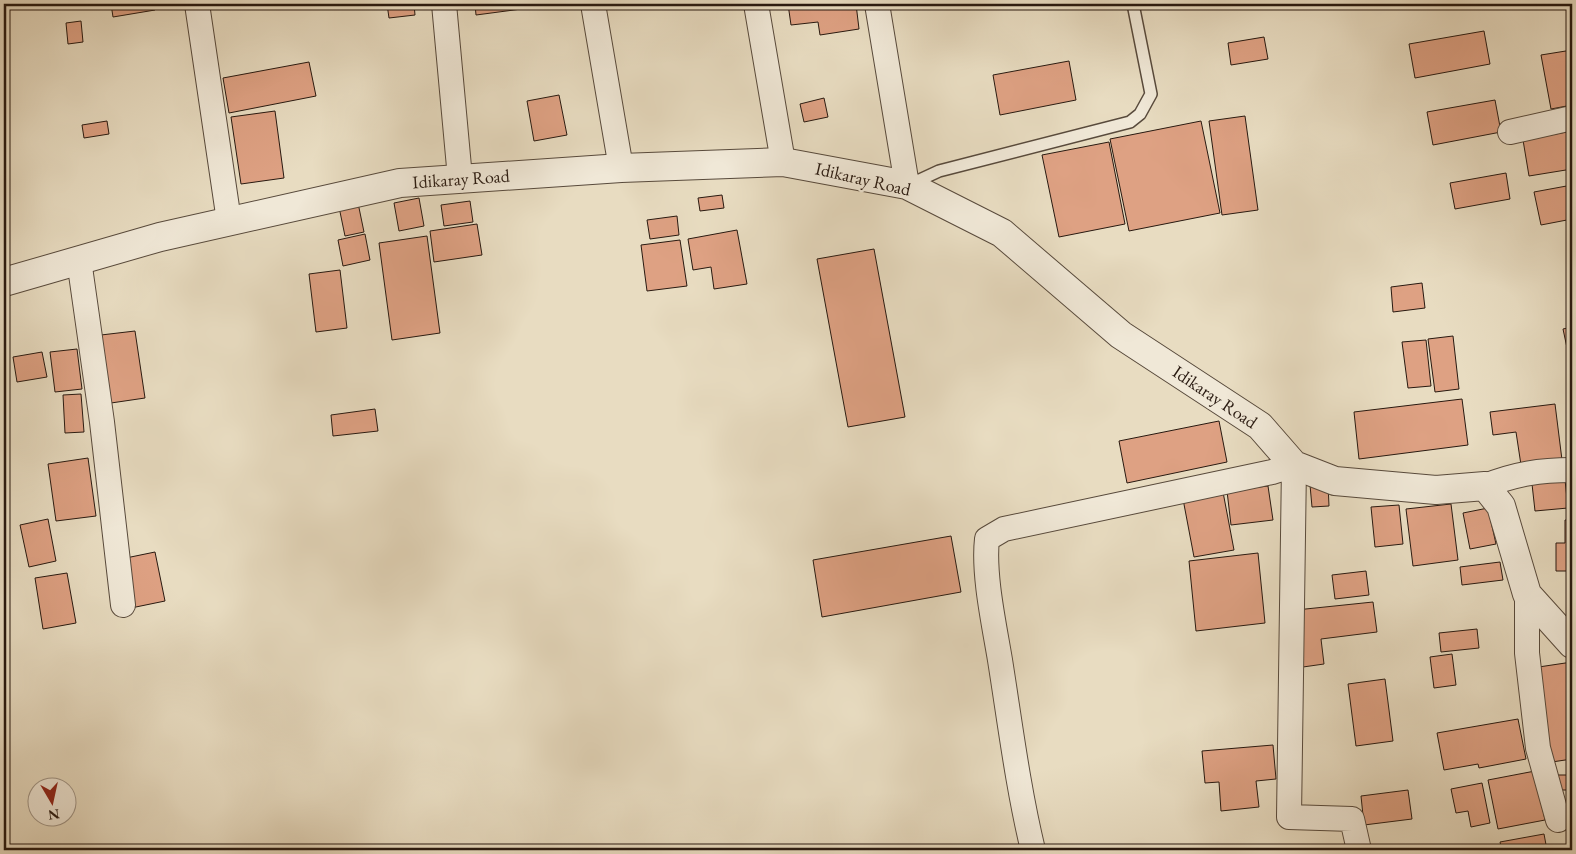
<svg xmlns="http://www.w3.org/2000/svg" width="1576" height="854" font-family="'EB Garamond',serif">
	<rect width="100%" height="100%" fill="#e8dcc1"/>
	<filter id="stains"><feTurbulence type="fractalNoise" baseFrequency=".004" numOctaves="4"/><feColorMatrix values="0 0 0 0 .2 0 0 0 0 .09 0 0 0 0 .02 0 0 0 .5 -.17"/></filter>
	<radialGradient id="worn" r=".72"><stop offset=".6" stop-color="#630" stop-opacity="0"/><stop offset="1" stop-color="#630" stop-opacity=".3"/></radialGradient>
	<path fill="#dea183" stroke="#281910" d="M111 4H154L155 10 113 17Z
		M387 4H414L415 15 389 18Z
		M475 4H528L529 8 476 15Z
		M788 4H856L859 29 820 35 818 22 791 25Z
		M81 21 83 42 68 44 66 23Z
		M1484 31 1490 64 1415 78 1409 44Z
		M1264 37 1268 59 1231 65 1228 43Z
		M1572 50V105L1551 109 1541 55Z
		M1069 61 1076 100 1000 115 993 75Z
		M309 62 316 96 229 113 223 78Z
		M559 95 567 135 534 141 527 101Z
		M824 98 828 117 804 122 800 104Z
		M1495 100 1501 132 1433 145 1427 112Z
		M275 111 284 178 241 184 231 117Z
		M1245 116 1258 210 1222 215 1209 121Z
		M107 121 109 134 84 138 82 125Z
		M1201 121 1220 213 1129 231 1110 139Z
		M1572 131V169L1529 176 1523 140Z
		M1109 142 1125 224 1059 237 1042 155Z
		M1506 173 1510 199 1455 209 1450 183Z
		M1572 185V219L1541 225 1534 192Z
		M722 195 724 208 700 211 698 198Z
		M419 198 424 226 399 231 394 203Z
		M470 201 473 222 444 226 441 205Z
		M358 203 364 232 345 236 339 207Z
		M677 216 679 235 650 239 647 220Z
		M477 224 482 255 434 262 430 231Z
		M737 230 747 284 714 289 711 267 693 270 688 239Z
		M365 234 370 260 343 266 338 240Z
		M427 236 440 333 392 340 379 243Z
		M680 240 687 286 647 291 641 245Z
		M874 249 905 417 848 427 817 259Z
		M340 270 347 328 316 332 309 274Z
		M1422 283 1425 308 1393 312 1391 287Z
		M1572 327V361L1570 362 1563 329Z
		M135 331 145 398 111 403 101 335Z
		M1453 336 1459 389 1435 392 1428 339Z
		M1426 340 1431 386 1408 388 1402 342Z
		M77 349 82 389 55 392 50 352Z
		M42 352 47 377 17 382 13 357Z
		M81 394 84 432 65 433 63 395Z
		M1462 399 1468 445 1359 459 1354 412Z
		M1555 404 1562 460 1521 465 1516 432 1493 435 1490 412Z
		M375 409 378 431 333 436 331 415Z
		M1219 421 1227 462 1127 483 1119 441Z
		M88 458 96 516 56 521 48 464Z
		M1565 480 1568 508 1535 511 1532 484Z
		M1328 484 1329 506 1312 507 1310 485Z
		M1268 486 1273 520 1231 525 1227 491Z
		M1223 492 1234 550 1194 557 1183 499Z
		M1451 504 1458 560 1413 566 1406 509Z
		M1399 505 1403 544 1375 547 1371 507Z
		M1488 508 1496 544 1470 549 1463 513Z
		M48 519 56 561 29 567 20 525Z
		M1565 520H1572V571H1556V543H1565Z
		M951 536 961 592 822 617 813 560Z
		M155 552 165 601 131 608 121 559Z
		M1258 553 1265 623 1196 631 1189 561Z
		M1500 562 1503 580 1462 585 1460 567Z
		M1366 571 1369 595 1335 599 1332 575Z
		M67 573 76 623 43 629 35 578Z
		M1373 602 1377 632 1321 639 1324 664 1303 667 1296 610Z
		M1477 629 1479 648 1441 652 1439 633Z
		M1452 654 1456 685 1434 688 1430 657Z
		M1572 662V759L1545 763 1532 668Z
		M1385 679 1393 741 1356 746 1348 684Z
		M1518 719 1526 759 1479 768 1478 764 1444 770 1437 733Z
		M1273 745 1276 779 1256 781 1259 807 1221 811 1219 782 1205 783 1202 751Z
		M1535 771 1545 820 1498 829 1488 780Z
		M1556 775H1572V790H1556Z
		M1482 783 1490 823 1471 827 1468 811 1456 813 1451 789Z
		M1408 790 1412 819 1364 825 1361 796Z
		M1544 834 1547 850H1502L1500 842Z"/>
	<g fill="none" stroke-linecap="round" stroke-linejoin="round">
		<defs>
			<path id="service" d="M911 184 939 171 1130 122 1140 114 1151 94 1133 4"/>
			<path id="minor" d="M197 4 229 221
				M444 4 460 178
				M593 4 621 168
				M756 4 783 162
				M877 4 907 185
				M1510 132 1572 118
				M79 260 102 422 123 605
				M1485 486C1515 474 1540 470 1572 470
				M1527 594V653L1538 748 1558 820
				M1033 850C1018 788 1010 723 1000 660 994 624 983 574 987 539L1004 529 1272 472 1294 465 1289 817 1352 819 1359 850"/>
			<path id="tertiary" d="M4 282 160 237 400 183 621 168 783 162 907 185 1002 233 1121 335 1260 426 1294 465 1335 481 1436 490 1485 486 1501 506 1527 594 1572 644"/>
		</defs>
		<use href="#service" stroke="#584a3c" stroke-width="14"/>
		<use href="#minor" stroke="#584a3c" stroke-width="26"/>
		<use href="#tertiary" stroke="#584a3c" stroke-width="30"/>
		<use href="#service" stroke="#f0e8d7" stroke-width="11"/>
		<use href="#minor" stroke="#f0e8d7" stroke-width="24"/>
		<use href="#tertiary" stroke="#f0e8d7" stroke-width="28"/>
	</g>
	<g text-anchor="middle" stroke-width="4.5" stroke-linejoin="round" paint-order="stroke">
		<g font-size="18" fill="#281910" stroke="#f0e8d7">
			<text transform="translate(461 179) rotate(-4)" y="6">Idikaray Road</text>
			<text transform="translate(863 179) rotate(13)" y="6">Idikaray Road</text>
			<text transform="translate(1215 397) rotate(34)" y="6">Idikaray Road</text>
		</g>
	</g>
	<rect width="1576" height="854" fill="none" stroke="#e8dcc1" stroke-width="20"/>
	<rect x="5" y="5" width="1566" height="844" fill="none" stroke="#281910" stroke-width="2.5"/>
	<rect x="10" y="10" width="1556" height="834" fill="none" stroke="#281910"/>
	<g transform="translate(52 802) rotate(171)"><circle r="24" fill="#f0e8d7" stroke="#a09587"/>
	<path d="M0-4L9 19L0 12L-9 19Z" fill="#8f2418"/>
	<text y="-8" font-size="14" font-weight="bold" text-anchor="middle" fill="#281910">N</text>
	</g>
	<rect width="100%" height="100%" filter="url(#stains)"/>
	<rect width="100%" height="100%" fill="url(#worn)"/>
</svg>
